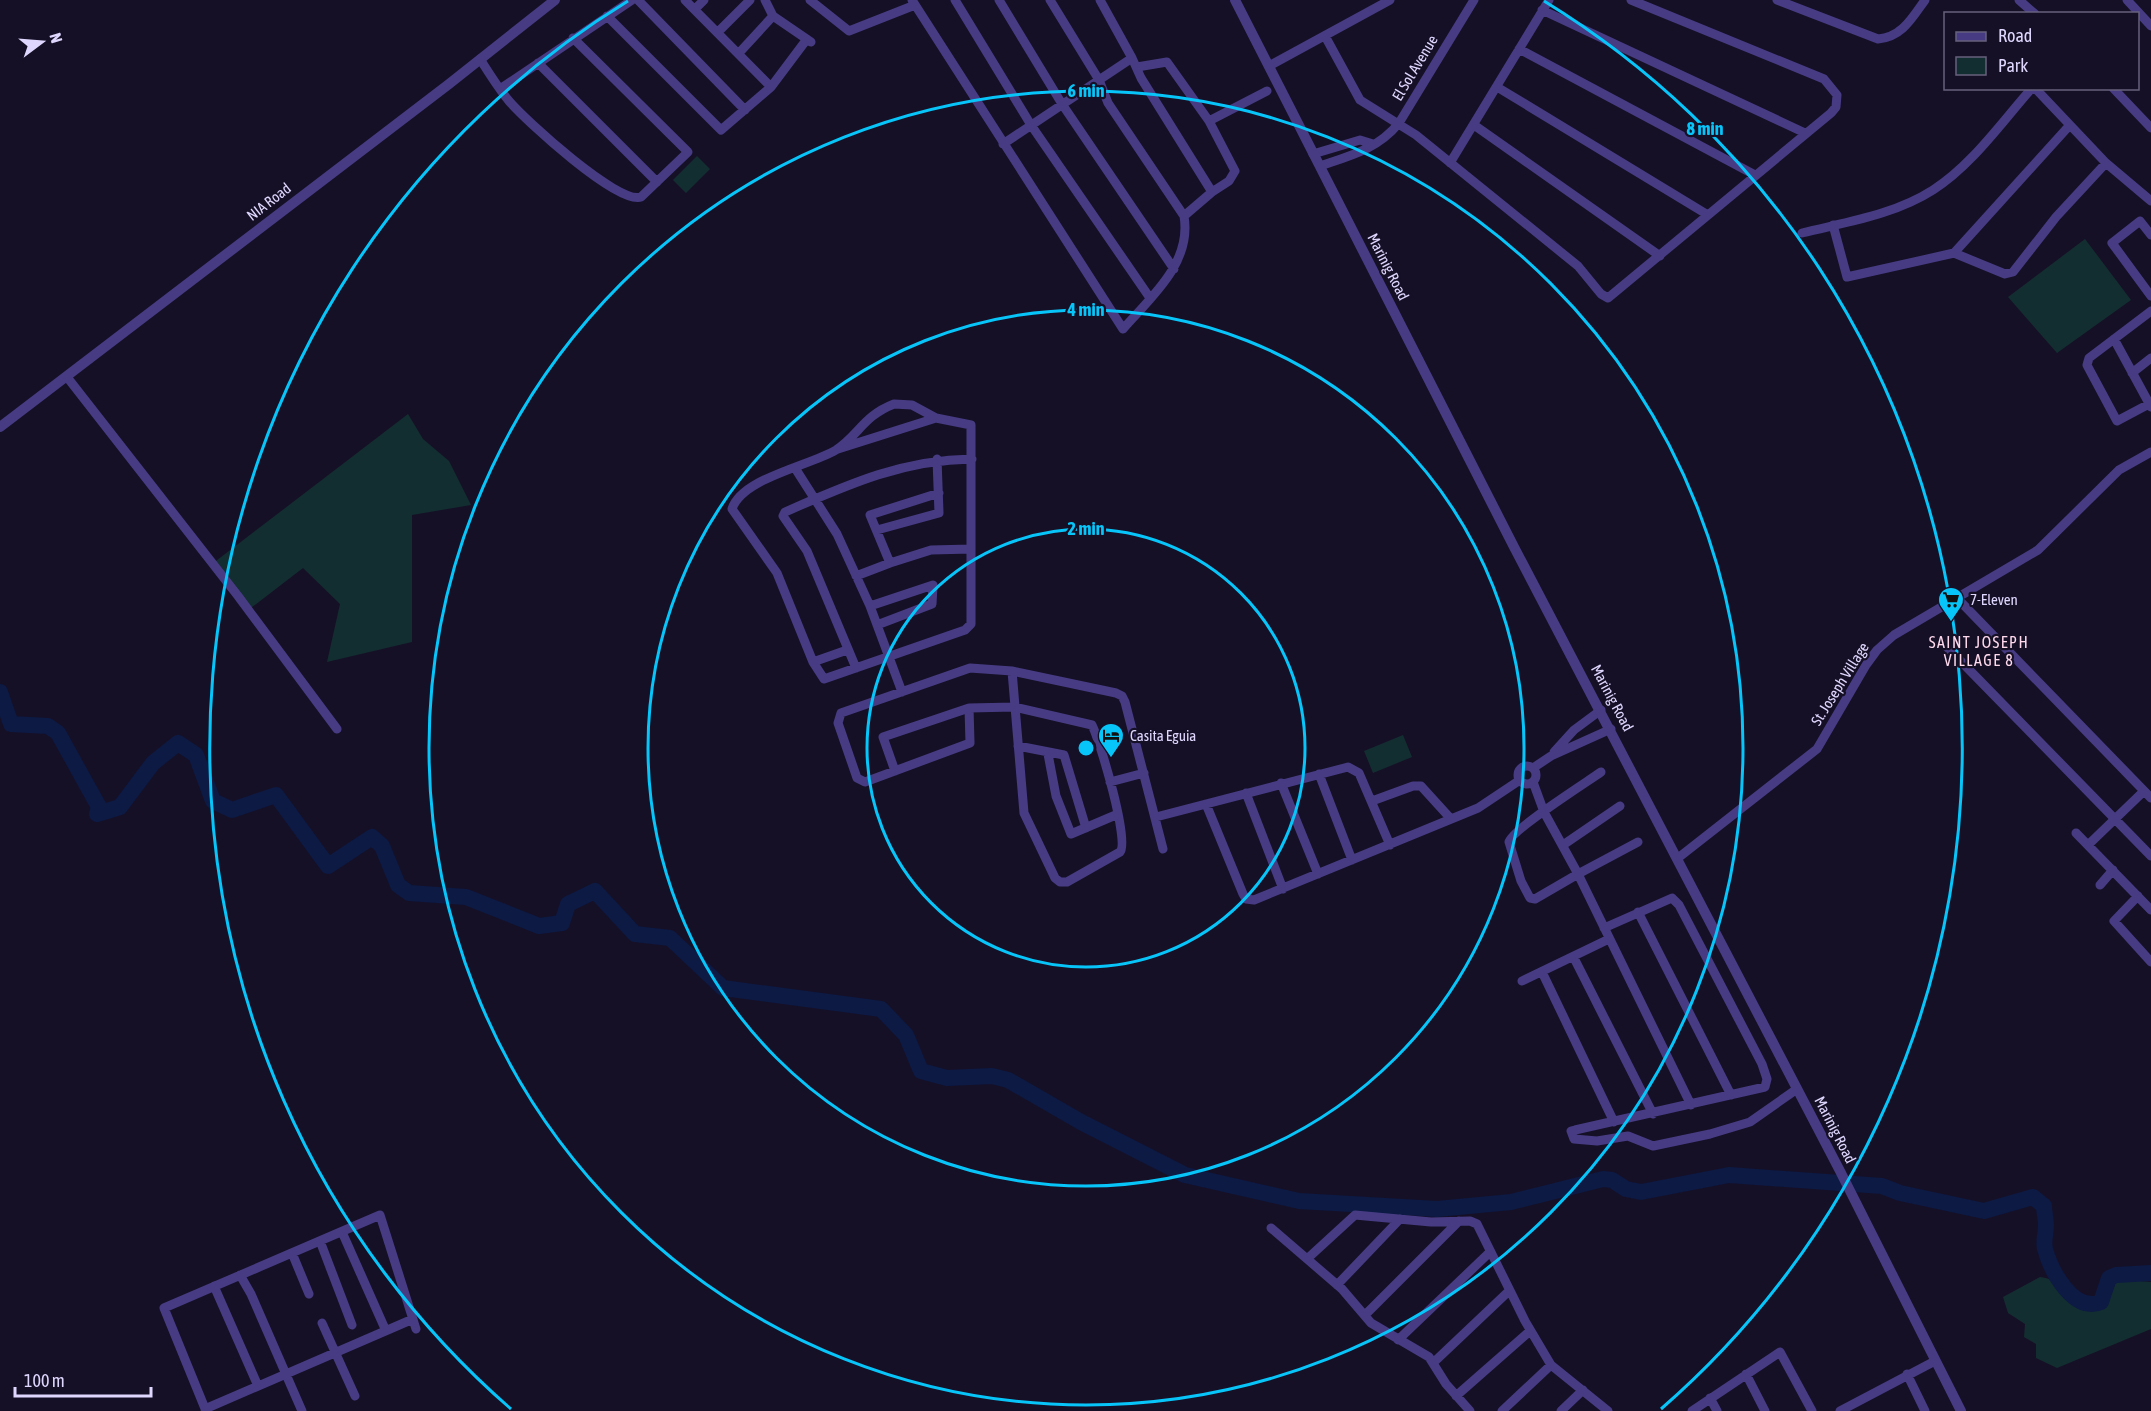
<svg xmlns="http://www.w3.org/2000/svg" width="2151" height="1411" font-family="'Asap Condensed',sans-serif">
	<rect width="100%" height="100%" fill="#161027"/>
	<path fill="#132e30" d="M697 156 710 169 686 193 673 180Z
		M2085 239 2131 300 2057 353 2008 297Z
		M408 414 423 439 449 461 471 505 412 515V642L327 662 340 604 303 568 247 611 212 564Z
		M1403 735 1412 757 1373 773 1364 751Z
		M2040 1277C2066 1279 2057 1306 2094 1311L2107 1306 2117 1279 2151 1282V1329L2057 1368 2036 1358V1344L2024 1337 2025 1324 2008 1313 2003 1297Z"/>
	<g fill="none" stroke-linecap="round" stroke-linejoin="round">
		<path stroke="#0c1a44" stroke-width="16" d="M0 692 11 724 48 726 58 733 99 807 97 814 120 807 153 763 178 743 196 755 213 801 232 810 276 795 328 866 372 837 382 846 398 885 409 893 466 897 539 926 562 923 568 904 595 891 635 934 670 938 723 988 881 1009 906 1035 921 1071 947 1078 992 1076 1008 1080 1081 1122 1185 1175 1299 1201 1437 1209 1511 1202 1603 1179 1612 1180 1626 1189 1641 1192 1729 1175 1882 1186 1900 1193 1984 1211 2033 1197 2044 1206C2044 1212 2046 1219 2046 1225 2046 1234 2043 1240 2045 1249 2051 1271 2074 1314 2101 1302L2109 1278 2116 1275 2151 1273"/>
		<path stroke="#473c84" stroke-width="9" d="M638 0 745 110
			M685 0 771 87
			M765 0 773 16 811 42
			M810 0 849 31 915 5
			M912 0 1123 329C1151 297 1192 263 1184 216L1108 103 1099 80 1050 0
			M955 0 1031 125 1150 298
			M999 0 1062 104 1174 269
			M1777 0 1878 39C1902 37 1912 18 1925 0
			M2019 0 2035 14
			M2127 0 2151 26
			M695 9 704 0
			M1542 10 1805 133
			M607 16 721 130 771 87 807 39
			M718 32 750 0
			M1325 36 1360 100 1416 135 1578 266 1601 294 1608 298 1831 113 1836 107 1837 95 1824 79 1631 0
			M1519 49 1755 175
			M739 53 773 16
			M1132 58 1141 78 1212 192 1184 216
			M480 59C489 73 498 88 509 101 525 120 618 205 641 197L688 152 573 38
			M538 63 657 182
			M1269 66 1390 0
			M1137 67 1167 62 1209 121 1235 171 1229 181 1212 192
			M1497 87 1708 215
			M2035 88 2106 163 2151 201
			M2113 88 2151 128
			M500 89 632 0
			M1209 121 1267 91
			M1474 125 1660 256
			M1003 144 1132 58 1100 0
			M1313 154 1360 140 1373 144
			M1450 163 1549 0
			M1320 166C1350 156 1378 149 1399 123L1474 0
			M1833 225 1847 277 1954 253 2005 274 2013 272 2056 217 2106 163
			M1802 233C1846 222 1894 215 1933 190 1972 165 2001 123 2032 88
			M2151 235 2140 221 2112 243 2151 296
			M1954 253 2069 126
			M2151 311 2089 358 2087 365 2117 421 2151 403
			M2114 339 2151 407
			M2132 373 2151 358
			M67 377 238 596 337 729
			M894 404 912 405 936 418 971 425V624L965 630 824 679 813 662 777 573 732 509C742 478 809 466 836 450 859 435 863 416 894 404Z
			M838 449 936 418
			M795 468 837 534 870 606 902 692
			M877 530 939 513 937 459
			M890 563 931 550 971 549
			M856 576 890 563 870 515 939 493
			M1955 596 2151 798
			M870 606 933 585 932 604 877 625
			M1944 644 2151 856
			M813 662 847 650
			M856 668 807 551 783 516 785 512C849 484 902 460 972 459
			M969 708 970 743 865 782 857 778 838 723 841 713 970 668 1012 671 1116 693 1122 696 1125 702 1163 849
			M1018 746 1064 755 1086 828
			M1554 752 1574 730 1601 710
			M1048 754 1056 796 1071 834 1118 814
			M1518 775a9 9 0 1 1 18 0a9 9 0 1 1-18 0Z
			M1533 768 1551 756 1611 729
			M895 771 883 737 969 708 1014 707 1092 725C1100 741 1130 842 1120 852L1067 882H1060L1055 878 1024 813 1012 671
			M1319 774 1352 860
			M1110 782 1144 773
			M1533 782 1544 812 1578 874 1535 899 1530 898 1521 881 1509 842C1511 830 1587 782 1601 772
			M1281 783 1318 874
			M1246 793 1283 889
			M1372 801 1413 786H1421L1451 819
			M1206 804 1243 894 1246 899 1254 900 1478 808 1520 780
			M1156 817 1348 767 1359 773 1390 845
			M2076 833 2151 910
			M1638 842 1578 874 1691 1105
			M1563 845 1620 806
			M2088 845 2144 791
			M1678 858 1817 749 1866 665 1877 650 1894 635 2038 550 2119 470 2151 452
			M2100 885 2113 870
			M2138 896 2114 921 2151 962
			M1638 912 1731 1095
			M1604 928 1672 898 1679 905 1762 1064 1767 1079 1765 1087 1575 1130 1571 1131 1574 1139 1597 1141 1628 1136 1653 1146 1710 1134 1750 1122 1797 1089
			M1574 958 1653 1114
			M1542 972 1614 1122
			M1522 981 1609 939
			M1271 1228 1342 1289 1371 1323 1429 1357 1446 1384 1470 1411
			M342 1232 386 1331
			M320 1241 352 1325
			M292 1253 309 1294
			M1307 1259 1355 1215 1431 1222 1470 1221 1477 1224 1525 1321 1551 1365 1608 1411
			M240 1275 251 1294 302 1411
			M1337 1285 1400 1219
			M214 1286 258 1386
			M1365 1315 1459 1221
			M322 1323 355 1396
			M1398 1340 1490 1252
			M1433 1363 1509 1291
			M1746 1374 1765 1411
			M1907 1374 1925 1411
			M1456 1396 1530 1331
			M1710 1398 1717 1411
			M205 1409 413 1319
			M206 1411 164 1308 380 1215 416 1329
			M1502 1411 1551 1365
			M1561 1411 1583 1390
			M1692 1411 1780 1352 1812 1411
			M1840 1411 1935 1361"/>
		<path stroke="#473c84" stroke-width="10" d="M1235 0 1514 547 1840 1171 1961 1411
			M0 427 449 84 555 0"/>
	</g>
	<g fill="none" stroke="#08c5f9" stroke-width="3">
		<circle cx="1086" cy="748" r="219"/>
		<circle cx="1086" cy="748" r="438"/>
		<circle cx="1086" cy="748" r="657"/>
		<path d="M511 1409A876 876 0 0 1 628 1M1544 1A876 876 0 0 1 1661 1409"/>
	</g>
	<defs>
		<symbol id="supermarket-pin" viewBox="-11 -11 22 30"><path d="M0 17L-7.5 6A9.5 9.5 0 1 1 7.5 6Z" fill="#08c5f9" stroke="#161027"/><path d="M-6-5.5h2.5l.6 2H6L4.5 2H-2.5L-4.4-4H-6ZM-1.5 3.2a1.3 1.3 0 1 0 .1 0ZM3 3.2a1.3 1.3 0 1 0 .1 0Z" fill="#111"/></symbol>
		<symbol id="hotel-pin" viewBox="-11 -11 22 30"><path d="M0 17L-7.5 6A9.5 9.5 0 1 1 7.5 6Z" fill="#08c5f9" stroke="#161027"/><path d="M-6-4.5h1.5V1H6V5H4.5V3h-9V5H-6ZM-4 0a1.8 1.8 0 1 1 3.6 0ZM.5 0V-2.5h3Q6-2.5 6 0Z" fill="#111"/></symbol>
	</defs>
	<g fill-rule="evenodd">
		<use href="#supermarket-pin" x="1936" y="585" width="30" height="40"/>
		<use href="#hotel-pin" x="1096" y="721" width="30" height="40"/>
	</g>
	<g text-anchor="middle" stroke-width="4.5" stroke-linejoin="round" paint-order="stroke">
		<g font-size="15" fill="#e0d7fe" stroke="#161027">
			<text transform="translate(1415 68) rotate(-59)" y="5">El Sol Avenue</text>
			<text transform="translate(269 202) rotate(-38)" y="5">NIA Road</text>
			<text transform="translate(1388 267) rotate(63)" y="5">Marinig Road</text>
			<text transform="translate(1840 684) rotate(-58)" y="5">St. Joseph Village</text>
			<text transform="translate(1612 698) rotate(62)" y="5">Marinig Road</text>
			<text transform="translate(1835 1130) rotate(63)" y="5">Marinig Road</text>
		</g>
		<g font-size="15" fill="#e0d7fe" stroke="#161027" text-anchor="start">
			<text x="1970" y="605">7-Eleven</text>
			<text x="1130" y="741">Casita Eguia</text>
		</g>
		<g font-size="16" letter-spacing="1.5" fill="#fed9ec" stroke="#161027">
			<text x="1979" y="648">SAINT JOSEPH<tspan x="1979" dy="18">VILLAGE 8</tspan></text>
		</g>
	</g>
	<circle cx="1086" cy="748" r="9" fill="#08c5f9" stroke="#161027" stroke-width="3"/>
	<g font-size="18" text-anchor="middle" font-weight="bold" fill="#08c5f9" stroke="#161027" stroke-width="4.5" stroke-linejoin="round" paint-order="stroke">
		<text x="1086" y="97">6 min</text>
		<text x="1705" y="135">8 min</text>
		<text x="1086" y="316">4 min</text>
		<text x="1086" y="535">2 min</text>
	</g>
	<rect x="1944" y="12" width="195" height="78" fill="#161027" stroke="#67607d" stroke-width="1.5"/>
	<rect x="1956" y="32" width="30" height="9" fill="#473c84" stroke="#67607d" stroke-width="1.5"/>
	<text x="1998" y="42" font-size="18" fill="#e0d7fe">Road</text>
	<rect x="1956" y="57" width="30" height="18" fill="#132e30" stroke="#67607d" stroke-width="1.5"/>
	<text x="1998" y="72" font-size="18" fill="#e0d7fe">Park</text>
	<g transform="translate(42 42) rotate(74)" stroke="#161027" stroke-width="4.5" paint-order="stroke">
	<path d="M0-4.5L10 22L0 15L-10 22Z" fill="#e0d7fe"/>
	<text y="-9" font-size="16" font-weight="bold" text-anchor="middle" fill="#e0d7fe">N</text>
	</g>
	<path d="M15 1387v9h136v-9" fill="none" stroke="#e0d7fe" stroke-width="3"/>
	<text x="24" y="1387" font-size="18" fill="#e0d7fe" stroke="#161027" stroke-width="4.5" paint-order="stroke">100 m</text>
</svg>
